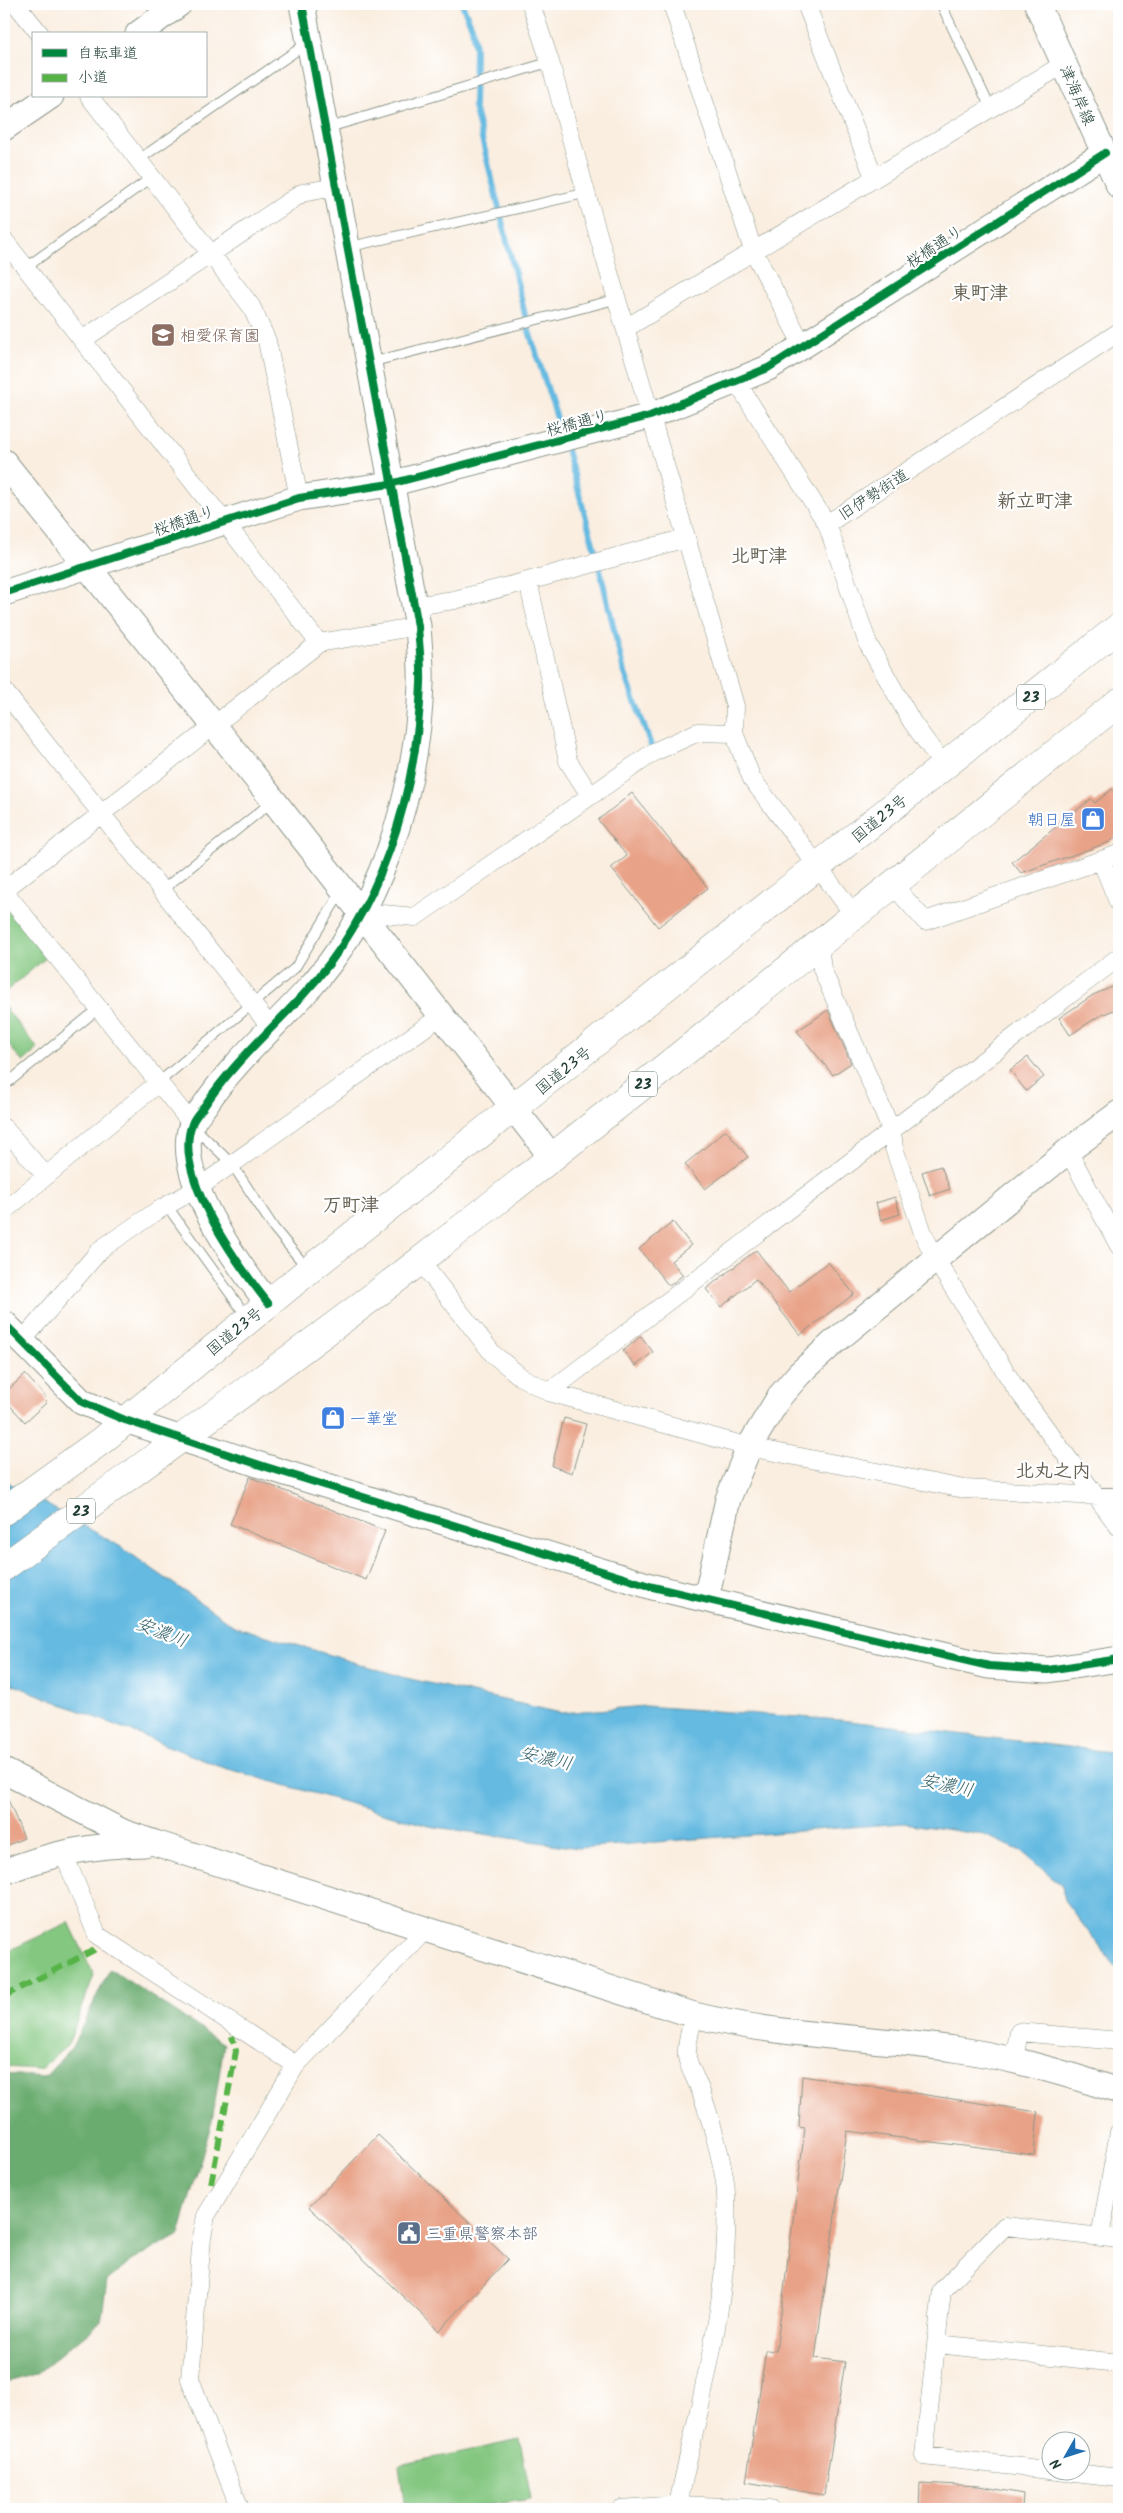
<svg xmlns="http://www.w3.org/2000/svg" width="1123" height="2513" font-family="Kalam,'Klee One',sans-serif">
	<rect width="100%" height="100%" fill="#fff"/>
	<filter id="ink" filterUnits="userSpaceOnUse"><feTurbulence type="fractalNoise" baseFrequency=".02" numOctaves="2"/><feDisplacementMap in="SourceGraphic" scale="10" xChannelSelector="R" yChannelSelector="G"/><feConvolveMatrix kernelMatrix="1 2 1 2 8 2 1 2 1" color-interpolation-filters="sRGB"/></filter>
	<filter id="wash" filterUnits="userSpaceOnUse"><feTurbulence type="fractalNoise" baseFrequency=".0096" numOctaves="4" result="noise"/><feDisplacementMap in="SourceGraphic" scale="20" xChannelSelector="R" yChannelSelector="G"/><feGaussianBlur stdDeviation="1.12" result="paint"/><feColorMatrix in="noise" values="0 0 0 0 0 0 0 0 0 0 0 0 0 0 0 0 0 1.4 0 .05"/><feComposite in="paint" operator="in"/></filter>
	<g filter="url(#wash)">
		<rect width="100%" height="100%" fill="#faeee0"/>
		<path fill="#84c781" stroke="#52825a" d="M4 909H7L47 957 4 993Z
			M4 1006 38 1049 23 1062 4 1040Z
			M69 1922 94 1975 68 2045 40 2069 4 2067V1953Z
			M520 2440 531 2499 462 2509H405L399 2465Z"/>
		<path fill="#6bac6f" stroke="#457452" d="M110 1969 224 2044 212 2121 179 2235 132 2261 107 2281 101 2322 36 2374 4 2383V2074L45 2077 72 2047Z"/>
		<path fill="#65bae1" stroke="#427c8a" d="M4 1480 121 1547 234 1626 406 1678 561 1713 645 1706 841 1720 1119 1753V1972L1064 1900 1062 1885 1021 1851 984 1835 904 1823 578 1848 429 1826 221 1767 4 1681Z"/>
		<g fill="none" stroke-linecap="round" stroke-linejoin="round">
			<path stroke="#65bae1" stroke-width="6" d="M462 4 472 27 475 48 474 106 529 331 562 434
				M565 443 598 561 623 668 653 751"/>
		</g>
		<g id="blocks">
			<path fill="#e8a287" d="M1112 789 1119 797V834L1110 842 1021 873 1012 862 1091 799 1095 803Z
				M632 793 708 888 658 927 611 868 627 856 598 820Z
				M1119 984V1008L1099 1016 1070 1035 1059 1018 1093 995Z
				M828 1010 851 1063 833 1075 797 1031Z
				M1028 1057 1044 1077 1026 1091 1010 1070Z
				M726 1130 748 1157 705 1189 685 1164Z
				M941 1166 950 1189 930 1196 922 1172Z
				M895 1197 900 1214 881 1220 876 1203Z
				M673 1222 691 1245 671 1261 683 1275 669 1286 639 1249Z
				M756 1250 789 1292 828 1262 854 1294 800 1335 756 1279 721 1307 706 1289Z
				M641 1336 653 1352 636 1366 623 1351Z
				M25 1374 45 1396 46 1403 25 1422 4 1399V1394Z
				M564 1418 586 1424 572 1473 552 1466Z
				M250 1477 385 1531 366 1580 230 1524Z
				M4 1790 24 1838 4 1847Z
				M802 2076 1038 2112 1034 2155 847 2131 815 2358 845 2362 824 2495 746 2482 766 2350 776 2351 805 2128 799 2127Z
				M378 2135 508 2259 439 2331 309 2207Z
				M920 2483 979 2486 1023 2494 1022 2509H919Z"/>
		</g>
	</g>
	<g filter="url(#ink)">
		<use href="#blocks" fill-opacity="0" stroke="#8c968a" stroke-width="1"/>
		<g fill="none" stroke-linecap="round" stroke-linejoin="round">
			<defs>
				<path id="lane" d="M941 4 990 107
					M327 128 550 62
					M138 160 306 44
					M349 247 586 193
					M25 268 151 178
					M372 362 617 299
					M162 890 273 801
					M158 1083 295 968 341 892
					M4 1086 99 1008
					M195 1128 232 1164 274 1228 307 1268
					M167 1206 247 1317"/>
				<path id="street" d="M16 4 40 34
					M531 4 550 62 586 193 735 706 734 733 752 779 855 916
					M672 4 753 250 803 346
					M806 4 874 177
					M89 96 251 306 267 341 299 498
					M4 240 319 643
					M626 328 1064 64
					M82 340 302 193 335 187
					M736 381 827 524 868 644 912 722 944 766
					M827 524 1119 332
					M414 606 454 600 528 581
					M4 691 272 1029
					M590 795 568 761 528 581 686 538
					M1101 860 1119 904
					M893 885 925 921 1119 854
					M4 890 319 643 418 626
					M4 891 192 1124
					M361 912 415 917 654 752 698 732 734 733
					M819 945 822 969 892 1132 894 1148 923 1233 936 1260 1013 1384 1119 1527
					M4 1128 46 1176
					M1068 1151 1119 1246
					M4 1211 158 1083
					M420 1261 493 1354 521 1377 549 1392 749 1447 964 1489 1119 1497
					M21 1342 101 1249 157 1211 198 1188 441 1016
					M549 1392 1119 957
					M63 1852 97 1935 296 2065
					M1014 2059 1019 2032 1119 2041
					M1100 2237 1119 2132
					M1119 2239 1005 2226 942 2290 924 2456 1119 2478
					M937 2344 1119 2363
					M678 2505C699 2403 731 2299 726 2194 725 2168 709 2112 699 2087 695 2077 688 2066 687 2056 686 2042 691 2028 694 2015
					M240 2509 190 2379 202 2237 206 2216 296 2065 426 1929
					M621 2509 678 2505 770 2509"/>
				<path id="secondary" d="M1037 4 1119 186
					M138 34 179 4
					M4 128 51 96
					M4 462 274 801 551 1156
					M4 593 299 498 390 484 650 416 768 368 1105 153
					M268 1303C238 1265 172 1175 192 1124 194 1117 201 1111 205 1105 232 1064 270 1031 303 995 380 913 417 795 421 684 422 665 419 645 418 626L302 4
					M4 1323 82 1402 125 1420 263 1466 653 1587 989 1666 1048 1670 1119 1659
					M706 1599 728 1499 749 1447 780 1396 799 1374 833 1343 1068 1151 1119 1113
					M4 1771 123 1832 155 1843 694 2015C779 2036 867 2037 954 2049 1011 2057 1065 2073 1119 2091
					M4 1872C51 1853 94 1845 145 1844"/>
				<path id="highway" d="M4 1511 101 1441 309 1270 1119 627
					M4 1567C143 1465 284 1366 421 1260 656 1077 887 889 1119 702"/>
			</defs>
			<use href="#lane" stroke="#8c968a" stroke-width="11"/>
			<use href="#street" stroke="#8c968a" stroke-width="19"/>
			<use href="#secondary" stroke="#8c968a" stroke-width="27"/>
			<use href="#highway" stroke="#8c968a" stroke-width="29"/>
			<use href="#lane" stroke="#fff" stroke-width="9"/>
			<use href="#street" stroke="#fff" stroke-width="18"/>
			<use href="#secondary" stroke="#fff" stroke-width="25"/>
			<use href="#highway" stroke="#fff" stroke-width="28"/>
			<path stroke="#55b346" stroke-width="6" stroke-dasharray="12 6" stroke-linecap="butt" d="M4 1996 96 1949
				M211 2184 236 2051 232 2036"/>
			<defs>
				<path id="cycleway" d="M4 593 299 498 390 484 650 416 768 368 1105 153
					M268 1303C238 1265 172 1175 192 1124 194 1117 201 1111 205 1105 232 1064 270 1031 303 995 380 913 417 795 421 684 422 665 419 645 418 626L302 4
					M4 1323 82 1402 125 1420 263 1466 653 1587 989 1666 1048 1670 1119 1659"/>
			</defs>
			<use href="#cycleway" stroke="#fff" stroke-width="11"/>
			<use href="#cycleway" stroke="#00873e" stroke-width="8"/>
		</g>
	</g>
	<defs>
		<symbol id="school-square" viewBox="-11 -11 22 22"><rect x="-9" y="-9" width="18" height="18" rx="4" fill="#8d6e63" stroke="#fff"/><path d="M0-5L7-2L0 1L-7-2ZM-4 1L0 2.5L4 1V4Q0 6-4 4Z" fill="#fff"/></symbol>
		<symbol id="shop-square" viewBox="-11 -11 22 22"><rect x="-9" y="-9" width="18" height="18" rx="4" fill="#3f7fe0" stroke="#fff"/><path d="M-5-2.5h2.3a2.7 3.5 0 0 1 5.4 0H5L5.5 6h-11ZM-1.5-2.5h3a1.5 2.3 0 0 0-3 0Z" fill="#fff"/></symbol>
		<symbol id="civic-square" viewBox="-11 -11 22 22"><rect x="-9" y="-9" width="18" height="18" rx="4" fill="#5c6f8a" stroke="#fff"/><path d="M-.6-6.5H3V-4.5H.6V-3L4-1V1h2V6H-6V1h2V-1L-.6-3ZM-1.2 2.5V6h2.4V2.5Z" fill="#fff"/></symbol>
	</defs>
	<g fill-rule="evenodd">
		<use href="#school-square" x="149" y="321" width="28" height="28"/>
		<use href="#shop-square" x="1079" y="805" width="28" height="28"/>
		<use href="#shop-square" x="319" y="1404" width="28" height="28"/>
		<use href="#civic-square" x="395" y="2219" width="28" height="28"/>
	</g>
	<g text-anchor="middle" stroke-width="4.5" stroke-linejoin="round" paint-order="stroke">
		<g fill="#fff" stroke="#627771" stroke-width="1">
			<rect x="1017" y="684.5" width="28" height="25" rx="4"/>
			<rect x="629" y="1071.5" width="28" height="25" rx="4"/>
			<rect x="67" y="1498.5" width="28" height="25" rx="4"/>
		</g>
		<g font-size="15" font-weight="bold" fill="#1f3d34">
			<text x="1031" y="702">23</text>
			<text x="643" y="1089">23</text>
			<text x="81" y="1516">23</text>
		</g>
		<g font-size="16" fill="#1f3d34" stroke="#fff">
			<text transform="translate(1078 95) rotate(66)" y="6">津海岸線</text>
			<text transform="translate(934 246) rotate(-33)" y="6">桜橋通り</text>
			<text transform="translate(577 422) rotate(-15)" y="6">桜橋通り</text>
			<text transform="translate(873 494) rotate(-33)" y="6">旧伊勢街道</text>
			<text transform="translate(184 520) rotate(-19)" y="6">桜橋通り</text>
			<text transform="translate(879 818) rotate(-39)" y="6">国道23号</text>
			<text transform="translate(563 1070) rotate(-39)" y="6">国道23号</text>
			<text transform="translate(234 1331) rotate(-39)" y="6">国道23号</text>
		</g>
		<g font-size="16" fill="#785e54" stroke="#fff" text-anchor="start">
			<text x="180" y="341">相愛保育園</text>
		</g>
		<g font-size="16" fill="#366cbe" stroke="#fff" text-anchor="end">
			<text x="1076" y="825">朝日屋</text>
			<text x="350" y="1424" text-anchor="start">一華堂</text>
		</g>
		<g font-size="16" fill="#4e5e75" stroke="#fff" text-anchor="start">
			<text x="426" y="2239">三重県警察本部</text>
		</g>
		<g font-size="18" font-style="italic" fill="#346268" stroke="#fff">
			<text transform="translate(162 1632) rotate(21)" y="6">安濃川</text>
			<text transform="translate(546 1758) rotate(13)" y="6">安濃川</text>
			<text transform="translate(947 1785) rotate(12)" y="6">安濃川</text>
		</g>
		<g font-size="19" font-weight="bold" fill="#656051" stroke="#fff">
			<text x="980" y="299">東町津</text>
			<text x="1035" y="507">新立町津</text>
			<text x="759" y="562">北町津</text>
			<text x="351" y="1211">万町津</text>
			<text x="1053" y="1477">北丸之内</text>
		</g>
	</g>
	<rect width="1123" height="2513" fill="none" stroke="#fff" stroke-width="20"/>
	<rect x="32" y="32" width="175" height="65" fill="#ffffff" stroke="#a5b1ae"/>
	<rect x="42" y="49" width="25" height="8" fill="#00873e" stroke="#a5b1ae"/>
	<text x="78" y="58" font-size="15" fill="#1f3d34">自転車道</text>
	<rect x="42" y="74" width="25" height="8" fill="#55b346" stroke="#a5b1ae"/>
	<text x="78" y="82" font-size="15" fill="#1f3d34">小道</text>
	<g transform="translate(1066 2456) rotate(231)"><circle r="24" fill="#ffffff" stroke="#a5b1ae"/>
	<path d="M0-4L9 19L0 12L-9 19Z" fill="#1f6fb2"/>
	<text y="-8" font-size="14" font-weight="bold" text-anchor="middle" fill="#1f3d34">N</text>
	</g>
</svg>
